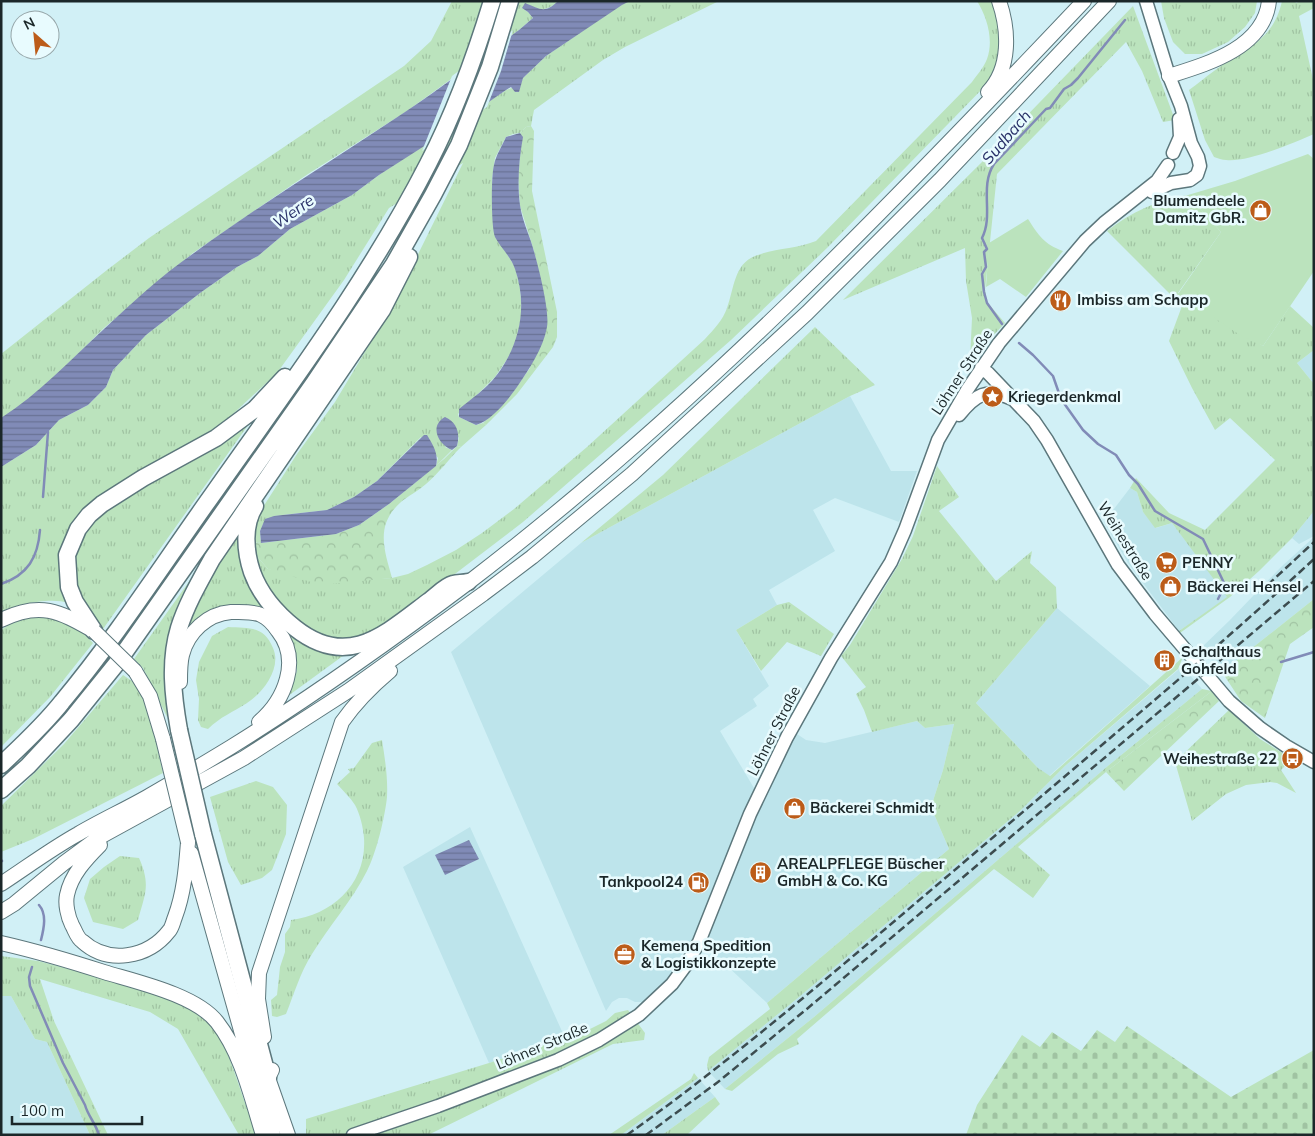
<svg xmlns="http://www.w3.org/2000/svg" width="1315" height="1136" font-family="Mulish,sans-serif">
	<defs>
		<pattern id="grass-tufts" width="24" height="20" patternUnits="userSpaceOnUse" patternTransform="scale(1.25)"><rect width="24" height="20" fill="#bbe3bd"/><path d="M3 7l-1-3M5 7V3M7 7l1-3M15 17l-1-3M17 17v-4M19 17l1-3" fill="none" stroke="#a0c3a2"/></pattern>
		<pattern id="forest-crowns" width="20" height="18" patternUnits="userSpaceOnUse" patternTransform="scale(1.25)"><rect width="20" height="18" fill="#bbe3bd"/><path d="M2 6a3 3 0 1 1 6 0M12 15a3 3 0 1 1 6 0" fill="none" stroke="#a0c3a2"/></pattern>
		<pattern id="cemetery-stones" width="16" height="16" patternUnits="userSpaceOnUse" patternTransform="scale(1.25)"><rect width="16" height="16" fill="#bbe3bd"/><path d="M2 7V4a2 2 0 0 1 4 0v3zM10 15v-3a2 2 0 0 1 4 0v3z" fill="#a0c3a2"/></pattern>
		<pattern id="water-rules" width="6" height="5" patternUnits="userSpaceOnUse" patternTransform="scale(1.25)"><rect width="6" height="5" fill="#818bb7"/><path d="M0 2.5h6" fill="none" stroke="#697295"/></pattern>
	</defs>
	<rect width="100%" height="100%" fill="#d1f0f6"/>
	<path fill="#bde4eb" d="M1314 350V384L1297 363Z
		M850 396 891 471H917L899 522 835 498 813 510 835 551 769 590 777 605 736 630 769 686 753 699 757 706 720 731 754 788 764 793 794 732 806 740 825 743 917 721 925 728 954 724 943 770 931 807 949 849 767 1003 699 940 649 1005 641 1002H635L627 998H619L612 1002 606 1011 451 652 581 543Z
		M1130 488 1137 492 1143 512 1156 528 1172 523 1228 597 1179 631 1128 563 1104 522Z
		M1314 511V536L1299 544 1292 538Z
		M1314 537V599L1222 672 1201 648 1229 621 1281 567Z
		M1057 608 1150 686 1049 776 1038 768 976 703Z
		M1181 665 1202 689 1109 765 814 1017 725 1089 708 1071 799 997 1021 810 1065 766 1178 670Z
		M470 827 565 1038 489 1063 403 867Z
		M1 996H11L35 1039 47 1042 90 1135H1Z
		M698 1078 715 1097 662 1135H621Z"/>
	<path fill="url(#grass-tufts)" d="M452 1H558C546 13 538 9 522 8L528 12 533 18 519 30 407 111 308 174 193 253 104 328 53 379 19 407 1 418V354L107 270 149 238 404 66 431 41Z
		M630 1H719L625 47 603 60 534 110 531 126 526 127 520 133 513 134 506 137 495 158 492 179 494 233 515 267 520 287 522 314 517 338 510 355 495 377 458 414 459 417 476 425 483 423 486 425 461 447 457 446 459 437 445 447 452 450 436 466 438 458 421 437 377 481 354 497 327 510 274 516 263 524 260 531 261 543 252 542 256 518 297 454 335 402 393 305 463 163 389 208 344 280 277 373 219 427 70 527 68 603C52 597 16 604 1 612V467L36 445 59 420 88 405 106 387 113 370 146 335 200 293 237 267 258 256 290 229 352 195 379 175 506 90 520 85 523 78 546 56 622 4Z
		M977 1H992L998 12 1003 27 1000 63 989 82 827 248 731 340 624 434 523 522 409 609 363 637 340 641 316 634 291 615 261 583 254 553 268 569 360 580 392 578 408 574 427 565 456 550 482 533 514 509 587 447 705 339C714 329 723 320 727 308 734 289 734 264 755 256 775 248 796 249 816 241L972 82C977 75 984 67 987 59 994 40 987 17 977 1Z
		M1161 1H1257L1255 13 1245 27 1228 42 1202 54H1185L1173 42 1164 18Z
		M1282 1H1295L1296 3 1301 1H1314V8L1299 16 1314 84V134C1294 143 1246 163 1226 160 1222 160 1218 158 1214 157L1205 140 1189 90C1198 84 1205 77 1214 71 1244 49 1273 42 1282 1Z
		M1133 6 1175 120 1163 122 1142 71 1126 42 997 174 985 290 987 302 1005 323 970 360 972 318 966 281 965 248 843 300 981 163Z
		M1188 195 1221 232 1178 293 1263 346 1290 306 1314 328V350L1297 363 1314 384V511L1292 538 1259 571 1230 597 1180 633 1179 631 1227 597 1172 523 1155 528 1143 512 1137 492 1130 488 1136 478 1169 513 1205 530 1275 460 1230 418 1215 430 1192 388 1169 341 1182 306 1107 231C1131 212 1158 200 1188 195Z
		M815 327 875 385 850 396 581 543 663 475Z
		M251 421 103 629 84 606 75 582 74 555 83 530 104 509Z
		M937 466 959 497 939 511 996 581 1032 551 1030 563 1056 587 1057 608 976 703 1038 768 1050 776 1183 657 1178 669 1065 766 1021 810 799 997 708 1071 707 1065 709 1057 770 1009 767 1003 949 849 931 807 943 770 954 724 925 728 917 721 872 732 864 710 856 694 866 687 841 656 850 645 902 559 913 536Z
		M243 527 270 609 351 650 288 696 297 671 294 649 244 607 183 638 197 595Z
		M193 576 194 577 167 674V717L143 668 134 659Z
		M789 602 834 634 821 656 787 642 761 671 736 630 777 605Z
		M31 617H54L74 623 93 643 50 697 1 747V630L10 624Z
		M228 627C249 628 264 626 273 648 282 668 263 693 247 703 233 712 220 717 208 729L201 727 198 720 199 699 196 680 199 662 212 636Z
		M123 675 135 683 147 702 163 773 33 839 1 852V806L64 744Z
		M1202 689 1212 691 1106 772 1018 847 1050 875 1033 898 994 869 797 1039 799 1044 778 1054 732 1091 725 1089 814 1017 1109 765Z
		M1229 710 1260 739 1292 759 1281 770 1296 793 1277 783 1270 782 1246 785 1226 794 1192 821 1175 762Z
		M382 740C385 759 388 778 387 797 385 817 376 854 367 871 352 901 329 926 312 954 300 973 294 994 286 1014L277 1017 272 1016 271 1000 277 995 280 967 285 952V934L290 927 291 920C333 915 367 883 364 838 363 827 360 814 355 805 350 797 343 791 337 784L350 772 348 769 354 768 372 743Z
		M256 781 273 787 287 805 286 834 272 870 262 878 241 885 228 862 210 797Z
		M120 856 139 858C151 885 145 894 138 920L123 929 93 922 84 898 90 879 104 867Z
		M1 956 38 961 104 978 152 992 194 1010 210 1025 222 1040 233 1068 256 1135H239L178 1029 150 1012 40 979 54 1021 108 1135H90L47 1042 35 1039 11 996H1Z
		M628 1010 645 1033 644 1040 613 1044 428 1135H306V1119L489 1063 590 1029 606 1021 615 1013Z
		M694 1073 698 1078 621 1135H609L691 1079Z
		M715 1097 720 1104 689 1133 687 1135H662Z"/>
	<path fill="url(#forest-crowns)" d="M531 126 534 131 532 191 557 312V337L553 347 517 394 486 425 483 423 513 392 530 368 539 274 534 251 520 206 518 177 522 137 520 133 526 127Z
		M457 446 461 447C449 459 439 473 426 484 418 491 408 496 401 502 375 525 384 549 392 578L321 585 268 569 254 553 252 542 261 543 336 534 359 525 389 504 444 459Z
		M1314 599V627L1290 644 1265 718 1241 701 1222 672Z
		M1212 691 1219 701 1124 791 1106 772Z"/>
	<path fill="url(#cemetery-stones)" d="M1127 1026 1231 1097 1314 1050V1135H966L977 1105 1022 1035 1040 1047 1052 1032 1081 1051 1097 1030 1115 1042Z"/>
	<path fill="#bbe3bd" d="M1308 154 1314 159V271L1263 346 1240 335 1178 294 1221 232 1188 195 1235 181Z
		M1028 219C1039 236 1044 244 1063 251L1026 297 1000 279 986 287 989 243Z"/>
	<path fill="url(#water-rules)" d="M558 1H630L622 5 546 56 523 78 519 92H515L511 87 506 90 440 136 379 175 352 195 290 229 258 256 237 267 200 293 146 335 113 370 106 387 88 405 59 420 36 445 1 467V418C40 393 70 360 104 329 132 303 162 275 194 253 262 203 335 159 405 112 444 86 481 57 519 30L533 18 528 12 522 8 525 3C540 9 545 14 558 1Z
		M520 133 523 137C519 159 517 183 520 205 522 220 529 234 533 248 538 265 550 311 547 327 543 349 529 369 517 387 507 401 492 420 476 425L459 417V409C471 399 486 389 496 376 520 345 528 306 515 269 511 257 501 248 495 237 491 228 491 175 494 165 496 155 502 146 506 137Z
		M445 417C458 423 460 434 457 446L452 450C438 444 429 426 445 417Z
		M424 435H427C433 445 439 454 436 466L389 504 359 525 336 534 261 543 260 531 265 519 274 516 327 510 354 497 377 481Z
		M469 840 479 859 445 875 435 855Z"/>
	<path fill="#d1f0f6" d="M513 30 501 71 487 107 422 151 452 76Z"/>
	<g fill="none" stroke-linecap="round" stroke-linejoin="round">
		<path stroke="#818bb7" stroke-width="2.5" d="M1002 324 987 303 984 292 982 274 986 267 984 252 987 249 982 238C994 215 979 187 994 164L1046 109 1050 108 1064 89 1071 85 1078 78 1125 20
			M1019 343 1033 355 1053 376 1061 399 1083 430 1098 444 1116 455 1129 475 1138 484 1155 511 1203 539 1225 585 1218 599
			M43 497 48 432
			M1 584C28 575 38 557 40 530
			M1281 662 1314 652
			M1 860 2 861
			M39 905C47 914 44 928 41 940
			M32 967 29 977 30 986 63 1063 85 1105C88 1116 96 1124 99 1135"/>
		<defs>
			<path id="secondary" d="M1146 1 1169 76 1181 106 1191 143 1198 157 1200 166 1197 175 1190 180 1171 183 1152 192
				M1173 153 1180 137 1179 119
				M981 368 988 373 1034 421 1047 440 1118 565 1155 614 1229 701 1260 728 1286 746 1314 762
				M959 415C975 395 987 387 1012 399
				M353 1135 438 1106 558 1060 599 1040 639 1015 672 984 686 965 699 942 750 814 787 737 831 658 891 562 905 530 938 440 967 390 999 343 1085 241 1104 223 1157 181 1168 165"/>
			<path id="trunk" d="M1169 76C1207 64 1264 48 1269 1
				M988 92C1011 68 1009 30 999 1
				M1 620C40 601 59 611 94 631
				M135 671 150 696 163 739
				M180 682C180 673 180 663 182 655 188 632 207 614 231 612 240 612 252 611 261 615 268 618 274 625 278 631 301 660 285 700 259 722
				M100 845C86 859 71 875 67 895 65 904 68 917 72 925 75 930 77 938 82 941 108 965 148 958 169 931 172 928 173 922 175 917 184 893 186 868 188 842
				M191 853 251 1066 273 1135
				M1 884C27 867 51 849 78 834 100 821 124 810 147 797 175 781 203 764 231 747 313 696 392 640 469 582 694 410 890 206 1084 1
				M1 912 14 904 64 863 98 838 244 758 348 691 483 594 532 557 632 474 807 313 940 180 1109 1
				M1 943C36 951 70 961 104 972 137 982 196 995 217 1022 242 1054 251 1097 263 1135
				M264 1037 258 999 259 973 342 722C356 702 371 687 390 671
				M272 1070 268 1078 288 1135"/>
			<path id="motorway" d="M255 506C243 525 245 551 252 572 260 594 276 613 295 628 348 670 385 634 429 601 436 596 445 586 453 584 458 583 464 583 468 582
				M94 631 75 602 69 587 67 555 78 529 89 515 102 504 143 478 216 438 255 409 285 377
				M179 730C173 696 169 661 179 628 187 603 200 581 212 559L382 310 409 257
				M1 765C22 745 44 725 62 702 117 636 163 564 213 494 289 386 368 281 428 164 455 112 475 57 492 1
				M1 790 28 766 71 720 117 663 314 383 394 264 433 195 459 145 490 67 510 1
				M203 834 268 1078"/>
		</defs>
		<use href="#secondary" stroke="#5c777c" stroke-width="15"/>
		<use href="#trunk" stroke="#5c777c" stroke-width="16"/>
		<use href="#motorway" stroke="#5c777c" stroke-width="19"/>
		<use href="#secondary" stroke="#fff" stroke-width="12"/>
		<use href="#trunk" stroke="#fff" stroke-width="14"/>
		<use href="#motorway" stroke="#fff" stroke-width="16"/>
		<path stroke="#3c4c4f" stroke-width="2.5" stroke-dasharray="8 4" stroke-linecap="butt" d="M1259 593 1314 542
			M627 1135C742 1053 848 960 956 869 1076 766 1198 666 1314 559
			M646 1135 718 1082 808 1008 1314 581"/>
		<defs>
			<path id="trunk-bridge" d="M94 631 135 671
				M163 739 188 842"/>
			<path id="motorway-bridge" d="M179 730 203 834"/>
		</defs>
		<use href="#trunk-bridge" stroke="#5c777c" stroke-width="16" stroke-linecap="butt"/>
		<use href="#motorway-bridge" stroke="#5c777c" stroke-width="19" stroke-linecap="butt"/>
		<use href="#trunk-bridge" stroke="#fff" stroke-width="14"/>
		<use href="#motorway-bridge" stroke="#fff" stroke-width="16"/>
	</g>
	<defs>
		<symbol id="shop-disc" viewBox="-11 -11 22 22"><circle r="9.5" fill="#bc5c19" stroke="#e8fbfe"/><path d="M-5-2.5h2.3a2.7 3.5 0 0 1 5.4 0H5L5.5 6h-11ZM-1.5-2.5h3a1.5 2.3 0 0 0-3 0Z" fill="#fff"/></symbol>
		<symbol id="restaurant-disc" viewBox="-11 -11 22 22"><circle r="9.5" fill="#bc5c19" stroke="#e8fbfe"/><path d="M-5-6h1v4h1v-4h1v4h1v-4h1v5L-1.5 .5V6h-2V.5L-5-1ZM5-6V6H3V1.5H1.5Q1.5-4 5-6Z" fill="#fff"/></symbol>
		<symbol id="sight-disc" viewBox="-11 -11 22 22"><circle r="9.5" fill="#bc5c19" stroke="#e8fbfe"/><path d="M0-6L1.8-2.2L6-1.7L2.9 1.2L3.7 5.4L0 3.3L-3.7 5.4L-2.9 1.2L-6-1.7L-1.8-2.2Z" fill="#fff"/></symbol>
		<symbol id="supermarket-disc" viewBox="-11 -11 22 22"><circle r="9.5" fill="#bc5c19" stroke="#e8fbfe"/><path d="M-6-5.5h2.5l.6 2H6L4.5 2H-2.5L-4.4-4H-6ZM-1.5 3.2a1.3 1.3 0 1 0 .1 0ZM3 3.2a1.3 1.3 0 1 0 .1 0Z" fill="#fff"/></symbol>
		<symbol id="building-disc" viewBox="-11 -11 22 22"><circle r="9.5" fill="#bc5c19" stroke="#e8fbfe"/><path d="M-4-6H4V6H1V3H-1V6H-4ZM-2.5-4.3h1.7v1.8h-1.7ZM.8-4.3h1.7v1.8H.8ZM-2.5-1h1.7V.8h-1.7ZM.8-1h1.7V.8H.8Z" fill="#fff"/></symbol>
		<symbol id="bus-disc" viewBox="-11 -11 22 22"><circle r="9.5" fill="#bc5c19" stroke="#e8fbfe"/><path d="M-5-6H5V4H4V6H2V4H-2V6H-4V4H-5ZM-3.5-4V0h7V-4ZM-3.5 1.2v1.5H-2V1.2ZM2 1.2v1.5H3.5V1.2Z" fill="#fff"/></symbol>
		<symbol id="fuel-disc" viewBox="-11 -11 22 22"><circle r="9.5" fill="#bc5c19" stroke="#e8fbfe"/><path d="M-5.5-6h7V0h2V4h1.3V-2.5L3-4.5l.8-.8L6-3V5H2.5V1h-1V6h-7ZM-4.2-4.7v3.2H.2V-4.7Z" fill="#fff"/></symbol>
		<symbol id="office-disc" viewBox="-11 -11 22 22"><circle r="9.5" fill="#bc5c19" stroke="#e8fbfe"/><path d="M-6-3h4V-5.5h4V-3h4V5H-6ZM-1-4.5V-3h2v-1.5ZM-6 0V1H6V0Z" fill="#fff"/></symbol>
	</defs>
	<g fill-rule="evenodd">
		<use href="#shop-disc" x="1248" y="198" width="25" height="25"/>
		<use href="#restaurant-disc" x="1048" y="288" width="25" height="25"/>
		<use href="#sight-disc" x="980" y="384" width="25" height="25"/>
		<use href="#supermarket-disc" x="1154" y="550" width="25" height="25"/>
		<use href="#shop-disc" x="1158" y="574" width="25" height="25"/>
		<use href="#building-disc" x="1152" y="648" width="25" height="25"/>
		<use href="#bus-disc" x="1280" y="746" width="25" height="25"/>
		<use href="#shop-disc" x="782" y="796" width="25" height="25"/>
		<use href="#building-disc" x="748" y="860" width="25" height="25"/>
		<use href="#fuel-disc" x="686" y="870" width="25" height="25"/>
		<use href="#office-disc" x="612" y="942" width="25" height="25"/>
	</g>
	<g text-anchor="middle" stroke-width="5" stroke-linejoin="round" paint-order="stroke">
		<g font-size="15" font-weight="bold" fill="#1b2729" stroke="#e8fbfe" text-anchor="start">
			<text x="1245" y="206" text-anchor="end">Blumendeele<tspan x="1245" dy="17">Damitz GbR.</tspan></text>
			<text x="1077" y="305">Imbiss am Schapp</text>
			<text x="1008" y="402">Kriegerdenkmal</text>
			<text x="1182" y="568">PENNY</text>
			<text x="1187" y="592">Bäckerei Hensel</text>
			<text x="1181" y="657">Schalthaus<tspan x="1181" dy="17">Gohfeld</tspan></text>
			<text x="1277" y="764" text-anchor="end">Weihestraße 22</text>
			<text x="810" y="813">Bäckerei Schmidt</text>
			<text x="777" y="869">AREALPFLEGE Büscher<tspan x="777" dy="17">GmbH &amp; Co. KG</tspan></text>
			<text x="683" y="887" text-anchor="end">Tankpool24</text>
			<text x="641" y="951">Kemena Spedition<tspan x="641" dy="17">&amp; Logistikkonzepte</tspan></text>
		</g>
		<g font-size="15" fill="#1b2729" stroke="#e8fbfe">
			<text transform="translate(962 372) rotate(-57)" y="5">Löhner Straße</text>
			<text transform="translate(1125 541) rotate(58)" y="5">Weihestraße</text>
			<text transform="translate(774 731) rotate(-63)" y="5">Löhner Straße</text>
			<text transform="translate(542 1046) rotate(-23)" y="5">Löhner Straße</text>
		</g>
		<g font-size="16" font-style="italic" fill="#283068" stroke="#e8fbfe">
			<text transform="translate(1006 137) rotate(-49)" y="6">Sudbach</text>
			<text transform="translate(293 211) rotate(-35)" y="6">Werre</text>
		</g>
	</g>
	<rect width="1315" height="1136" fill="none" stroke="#1b2729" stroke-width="5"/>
	<g transform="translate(35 35) rotate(333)"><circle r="24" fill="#e8fbfe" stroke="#96a6a9"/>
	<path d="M0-4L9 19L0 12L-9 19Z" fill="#bc5c19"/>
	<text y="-8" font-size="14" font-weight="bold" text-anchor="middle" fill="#1b2729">N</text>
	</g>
	<path d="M12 1116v8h130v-8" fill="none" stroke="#1b2729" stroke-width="2.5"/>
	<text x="20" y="1116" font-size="15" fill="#1b2729" stroke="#e8fbfe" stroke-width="4" paint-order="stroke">100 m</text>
</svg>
